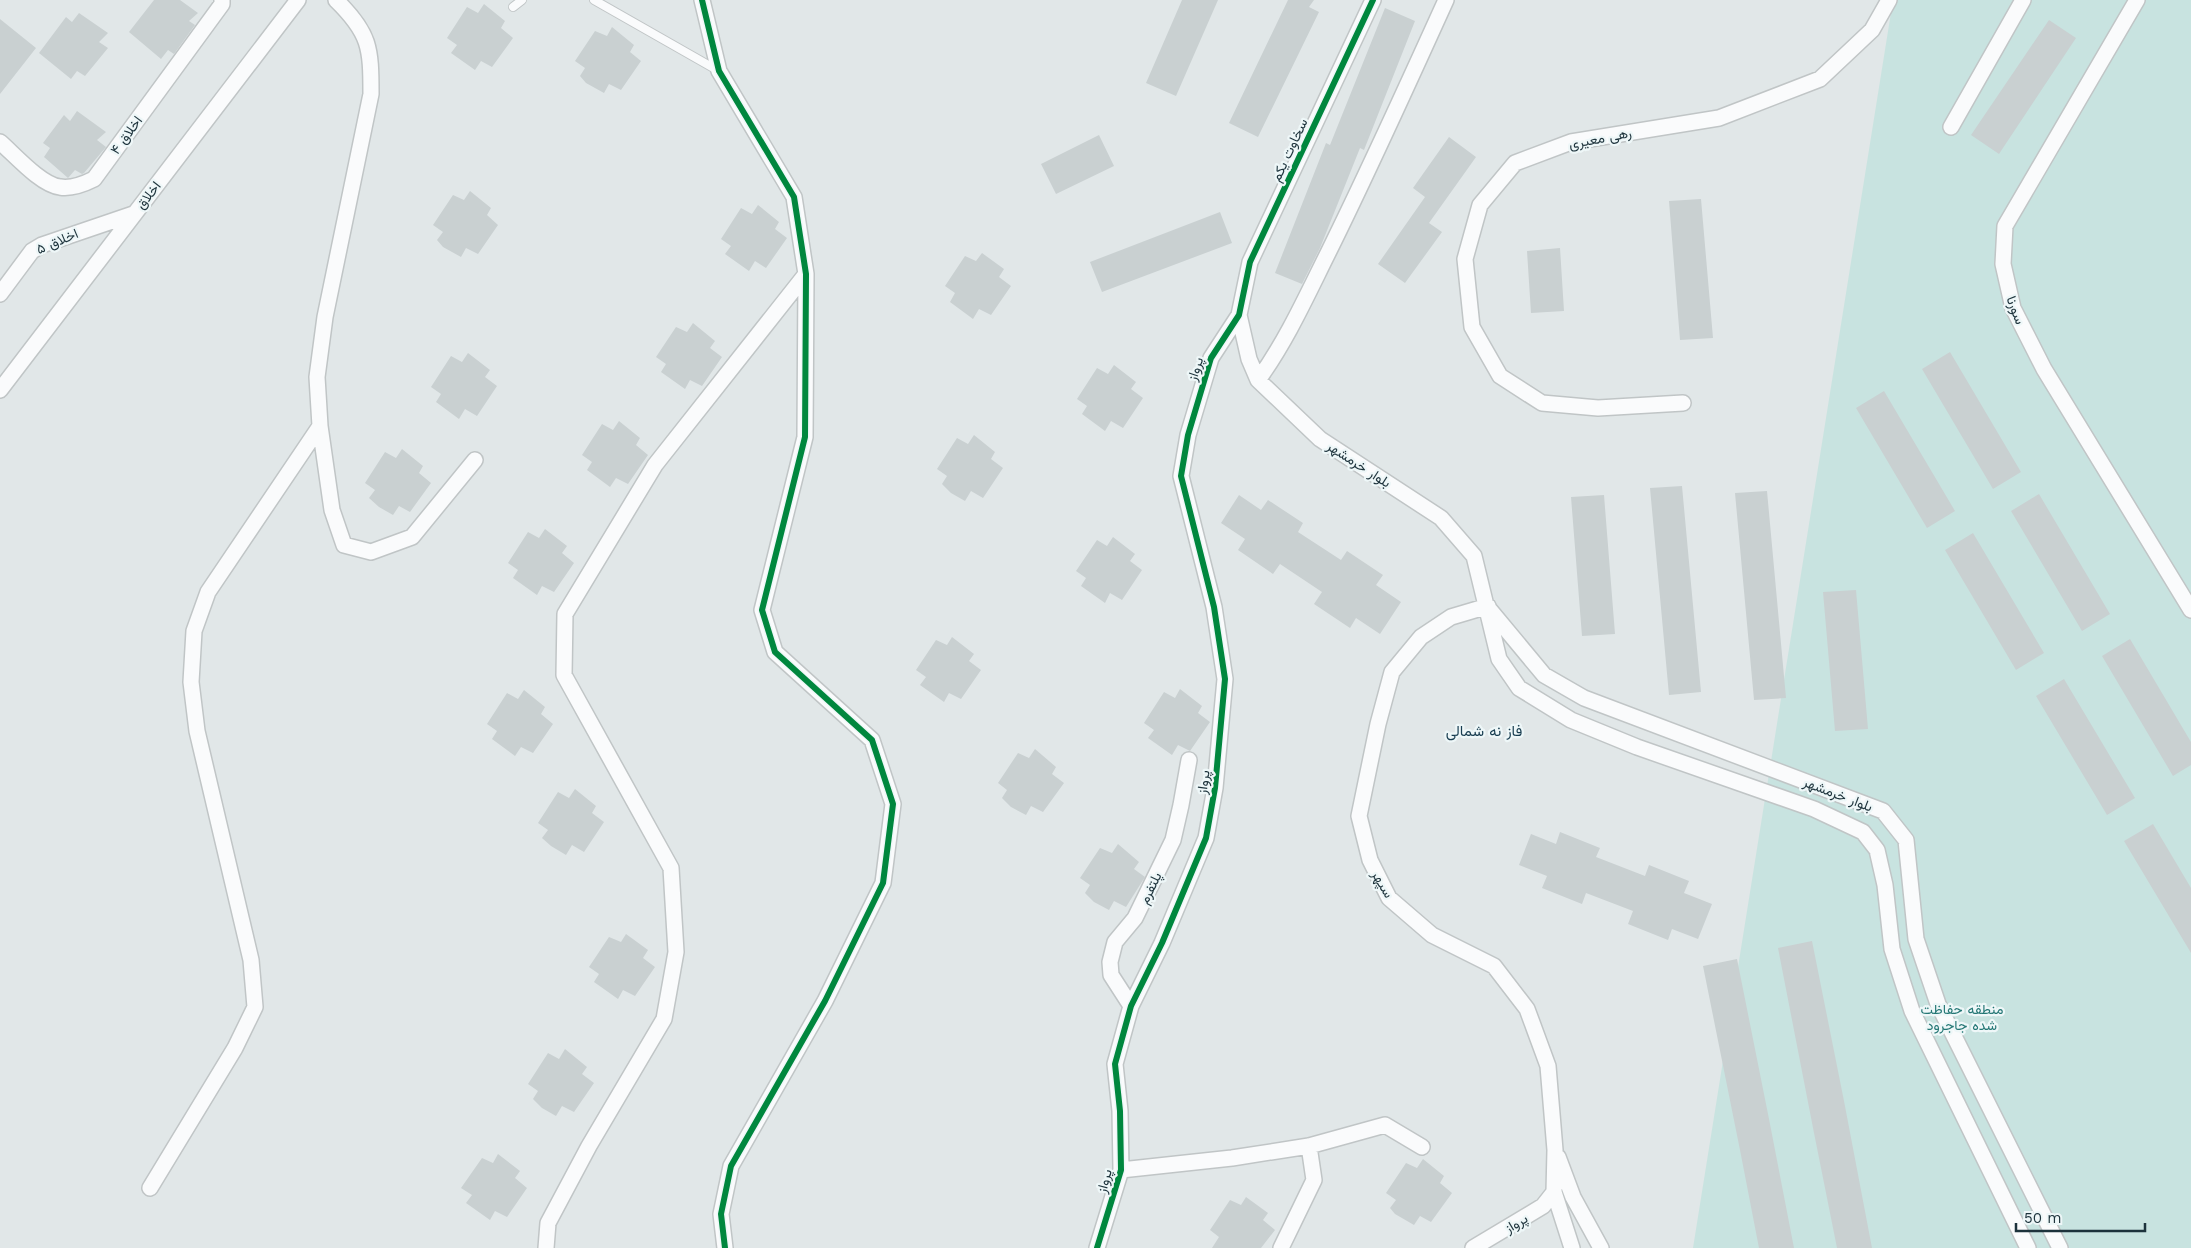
<svg xmlns="http://www.w3.org/2000/svg" width="2191" height="1248" font-family="'Work Sans',Vazirmatn,sans-serif">
	<rect width="100%" height="100%" fill="#e1e7e8"/>
	<path fill="#c8e3e0" d="M1893 0H2191V1248H1693Z"/>
	<path fill="#c9d0d1" d="M154 0H180L198 13 189 21 195 25 174 54 168 50 161 59 129 32Z
		M1182 0H1218L1176 96 1146 83Z
		M1288 0H1314L1309 7 1319 12 1258 137 1229 123Z
		M484 4 505 21 501 28 513 38 492 67 481 61 475 70 451 53 457 45 447 38 467 7 478 13Z
		M1385 8 1415 21 1364 150 1360 148 1320 248 1302 284 1275 273 1326 143 1330 145Z
		M79 13 108 33 99 42 108 48 85 76 77 71 71 79 39 53 66 17 72 22Z
		M0 19 36 48 0 94Z
		M2049 20 2076 38 1999 154 1971 135Z
		M612 27 634 45 630 52 641 61 621 90 609 84 604 93 586 83 580 76 585 68 575 61 595 31 607 36Z
		M77 111 106 132 97 140 106 147 84 173 82 174 75 170 68 178 44 157 50 148 43 143 64 115 70 121Z
		M1099 135 1114 166 1056 194 1041 164Z
		M1449 137 1476 157 1429 223 1442 232 1405 283 1378 264 1425 197 1413 188Z
		M470 191 491 208 487 215 498 225 478 254 466 248 461 257 443 247 437 240 443 232 433 225 453 195 464 200Z
		M1701 199 1713 338 1680 340 1669 201Z
		M758 205 779 222 775 229 787 238 766 268 755 261 749 271 725 254 731 246 721 239 741 208 752 214Z
		M1220 212 1232 243 1102 292 1090 262Z
		M1560 248 1564 311 1531 313 1527 251Z
		M982 253 1004 269 999 277 1011 286 991 315 979 309 973 319 950 302 955 293 945 286 965 256 976 261Z
		M693 323 715 341 710 348 722 357 702 386 690 380 685 389 661 372 666 364 656 357 676 327 687 332Z
		M1950 352 2021 472 1993 489 1922 369Z
		M468 353 490 370 485 377 497 386 477 416 465 409 459 419 436 402 441 394 431 387 451 356 462 362Z
		M1114 365 1136 382 1131 389 1143 398 1123 428 1111 421 1105 431 1082 414 1087 406 1077 399 1097 368 1108 374Z
		M1884 391 1955 511 1927 528 1856 408Z
		M619 421 640 438 636 445 648 455 628 484 616 478 610 487 587 470 592 462 582 455 602 424 613 430Z
		M974 435 995 452 991 459 1003 468 983 498 971 491 965 501 951 493 942 484 947 476 937 469 957 438 968 444Z
		M402 449 423 466 419 473 431 483 410 512 399 506 393 515 379 507 369 498 375 490 365 483 385 452 396 458Z
		M1682 486 1701 692 1669 695 1650 488Z
		M1767 491 1786 698 1754 700 1735 493Z
		M2039 494 2110 614 2082 631 2011 511Z
		M1239 495 1261 510 1268 500 1303 523 1298 532 1341 560 1347 551 1383 575 1376 585 1401 602 1380 634 1356 618 1350 628 1314 604 1322 592 1280 564 1273 574 1238 550 1245 539 1221 523Z
		M1604 495 1615 634 1582 636 1571 497Z
		M545 529 567 546 562 553 574 563 554 592 542 586 537 595 513 578 518 570 508 563 528 532 539 538Z
		M1973 533 2044 653 2016 670 1945 550Z
		M1113 537 1135 554 1130 561 1142 570 1122 600 1110 593 1105 603 1081 586 1086 578 1076 571 1097 540 1107 546Z
		M1856 590 1868 729 1835 731 1823 592Z
		M952 637 974 654 969 661 981 670 961 699 949 693 944 702 920 685 926 677 916 670 936 640 947 645Z
		M2130 639 2191 742V765L2173 776 2102 656Z
		M2064 679 2135 798 2107 815 2036 696Z
		M1180 689 1202 706 1198 713 1210 722 1190 751 1178 745 1172 755 1148 738 1154 730 1144 723 1164 692 1175 698Z
		M524 690 545 707 541 714 553 724 533 753 521 747 515 756 492 739 497 731 487 724 507 693 518 699Z
		M1035 749 1056 767 1052 774 1064 783 1043 812 1031 806 1026 815 1011 807 1002 798 1007 790 998 783 1018 753 1029 758Z
		M575 789 596 806 592 813 604 822 584 852 572 845 566 855 551 846 542 838 548 830 538 823 558 792 569 798Z
		M2153 824 2191 888V953L2124 841Z
		M1560 832 1600 848 1596 857 1645 876 1649 865 1689 881 1684 893 1712 904 1698 939 1672 929 1668 940 1628 924 1633 911 1586 893 1582 904 1542 888 1547 876 1519 865 1531 834 1556 844Z
		M1118 844 1139 862 1134 869 1145 877 1126 907 1114 901 1109 910 1094 902 1085 893 1090 885 1080 878 1100 848 1112 853Z
		M626 934 648 950 643 958 655 967 635 996 623 990 618 999 594 982 599 974 589 967 609 937 621 942Z
		M1812 941 1844 1101 1872 1248H1837L1814 1133 1778 948Z
		M1737 959 1769 1119 1794 1248H1759L1740 1150 1703 966Z
		M565 1049 587 1067 582 1074 594 1083 574 1112 562 1106 556 1116 542 1108 533 1099 538 1091 528 1084 548 1053 559 1059Z
		M498 1154 520 1171 515 1178 527 1188 507 1217 495 1211 490 1220 466 1203 472 1195 461 1188 482 1158 493 1163Z
		M1423 1159 1444 1176 1440 1183 1452 1193 1431 1222 1420 1216 1414 1225 1395 1214 1390 1208 1396 1200 1386 1193 1406 1163 1417 1168Z
		M1246 1197 1268 1213 1263 1220 1275 1230 1261 1248H1212L1219 1237 1210 1230 1230 1200 1241 1205Z"/>
	<g fill="none" stroke-linecap="round" stroke-linejoin="round">
		<defs>
			<path id="lane" d="M594 0 717 70
				M513 7 522 0"/>
			<path id="street" d="M336 0C370 33 371 48 371 94L325 317 317 377 320 426 332 510 344 545 371 552 412 537 475 460
				M702 0 719 71 794 197 806 274 805 437 762 610 775 652 872 740 893 804 883 883 825 1001 731 1166 721 1214 725 1248
				M2137 0 2005 226 2003 264 2013 308 2044 369 2191 610
				M1951 127 2023 0
				M0 142C14 154 41 185 60 187 72 189 84 184 94 179L222 4V0
				M0 294 32 251 42 245 133 214
				M1239 315 1249 359 1258 380 1320 439 1441 518 1474 556 1499 659 1519 688 1571 720 1637 747 1814 809 1863 832 1877 850 1885 885 1892 949 1912 1011 2028 1248
				M1258 380C1287 340 1307 295 1329 251 1370 168 1408 84 1446 0
				M0 390 298 0
				M1683 403 1598 408 1542 403 1500 376 1472 327 1465 259 1480 205 1515 163 1571 142 1719 118 1820 79 1872 30 1889 0
				M1488 606 1451 617 1421 637 1392 672 1378 724 1359 816 1370 860 1389 898 1432 935 1494 966 1527 1009 1548 1066 1555 1150 1554 1192 1572 1248
				M1490 610 1544 675 1584 698 1883 811 1906 840 1916 939 1938 1004 2060 1248
				M1131 1006 1111 975 1110 962 1115 942 1135 918 1173 840 1181 805 1189 760
				M1558 1157 1573 1197 1601 1248
				M1121 1170 1232 1158 1309 1146 1385 1125 1422 1147
				M150 1188 235 1048 255 1007 251 960 197 731 191 682 194 631 208 592 320 426
				M546 1248 548 1223 589 1146 664 1019 676 952 671 868 564 675 565 614 655 465 806 274
				M1097 1248 1121 1170 1120 1111 1115 1064 1131 1006 1162 943 1206 838 1215 788 1225 679 1214 607 1181 476 1188 435 1211 358 1239 315 1250 262 1373 0
				M1281 1248 1314 1180 1309 1146
				M1473 1248 1543 1206 1554 1192"/>
		</defs>
		<use href="#lane" stroke="#c0c5c6" stroke-width="10"/>
		<use href="#street" stroke="#c0c5c6" stroke-width="18"/>
		<use href="#lane" stroke="#fafbfc" stroke-width="8"/>
		<use href="#street" stroke="#fafbfc" stroke-width="15"/>
		<defs>
			<path id="cycleway" d="M702 0 719 71 794 197 806 274 805 437 762 610 775 652 872 740 893 804 883 883 825 1001 731 1166 721 1214 725 1248
				M1097 1248 1121 1170 1120 1111 1115 1064 1131 1006 1162 943 1206 838 1215 788 1225 679 1214 607 1181 476 1188 435 1211 358 1239 315 1250 262 1373 0"/>
		</defs>
		<use href="#cycleway" stroke="#eef7f8" stroke-width="9"/>
		<use href="#cycleway" stroke="#00873e" stroke-width="6"/>
	</g>
	<g text-anchor="middle" stroke-width="4.5" stroke-linejoin="round" paint-order="stroke">
		<g font-size="14" fill="#1d333c" stroke="#eef7f8">
			<text transform="translate(126 135) rotate(-54)" y="5">اخلاق ۴</text>
			<text transform="translate(1600 138) rotate(-11)" y="5">رهی معیری</text>
			<text transform="translate(1289 150) rotate(-65)" y="5">سخاوت یکم</text>
			<text transform="translate(148 195) rotate(-52)" y="5">اخلاق</text>
			<text transform="translate(57 241) rotate(-23)" y="5">اخلاق ۵</text>
			<text transform="translate(2016 310) rotate(69)" y="5">سورنا</text>
			<text transform="translate(1195 369) rotate(-72)" y="5">پرواز</text>
			<text transform="translate(1359 464) rotate(33)" y="5">بلوار خرمشهر</text>
			<text transform="translate(1203 782) rotate(-82)" y="5">پرواز</text>
			<text transform="translate(1838 794) rotate(21)" y="5">بلوار خرمشهر</text>
			<text transform="translate(1383 884) rotate(60)" y="5">سپهر</text>
			<text transform="translate(1150 888) rotate(-64)" y="5">پلتفرم</text>
			<text transform="translate(1104 1181) rotate(-75)" y="5">پرواز</text>
			<text transform="translate(1516 1223) rotate(-31)" y="5">پرواز</text>
		</g>
		<g font-size="14" fill="#247775" stroke="#eef7f8">
			<text x="1962" y="1014">منطقه حفاظت<tspan x="1962" dy="16">شده جاجرود</tspan></text>
		</g>
		<g font-size="15" fill="#183d50" stroke="#eef7f8">
			<text x="1484" y="736">فاز نه شمالی</text>
		</g>
	</g>
	<path d="M2016 1223v8h129v-8" fill="none" stroke="#1d333c" stroke-width="2.5"/>
	<text x="2024" y="1223" font-size="15" fill="#1d333c" stroke="#eef7f8" stroke-width="4" paint-order="stroke">50 m</text>
</svg>
